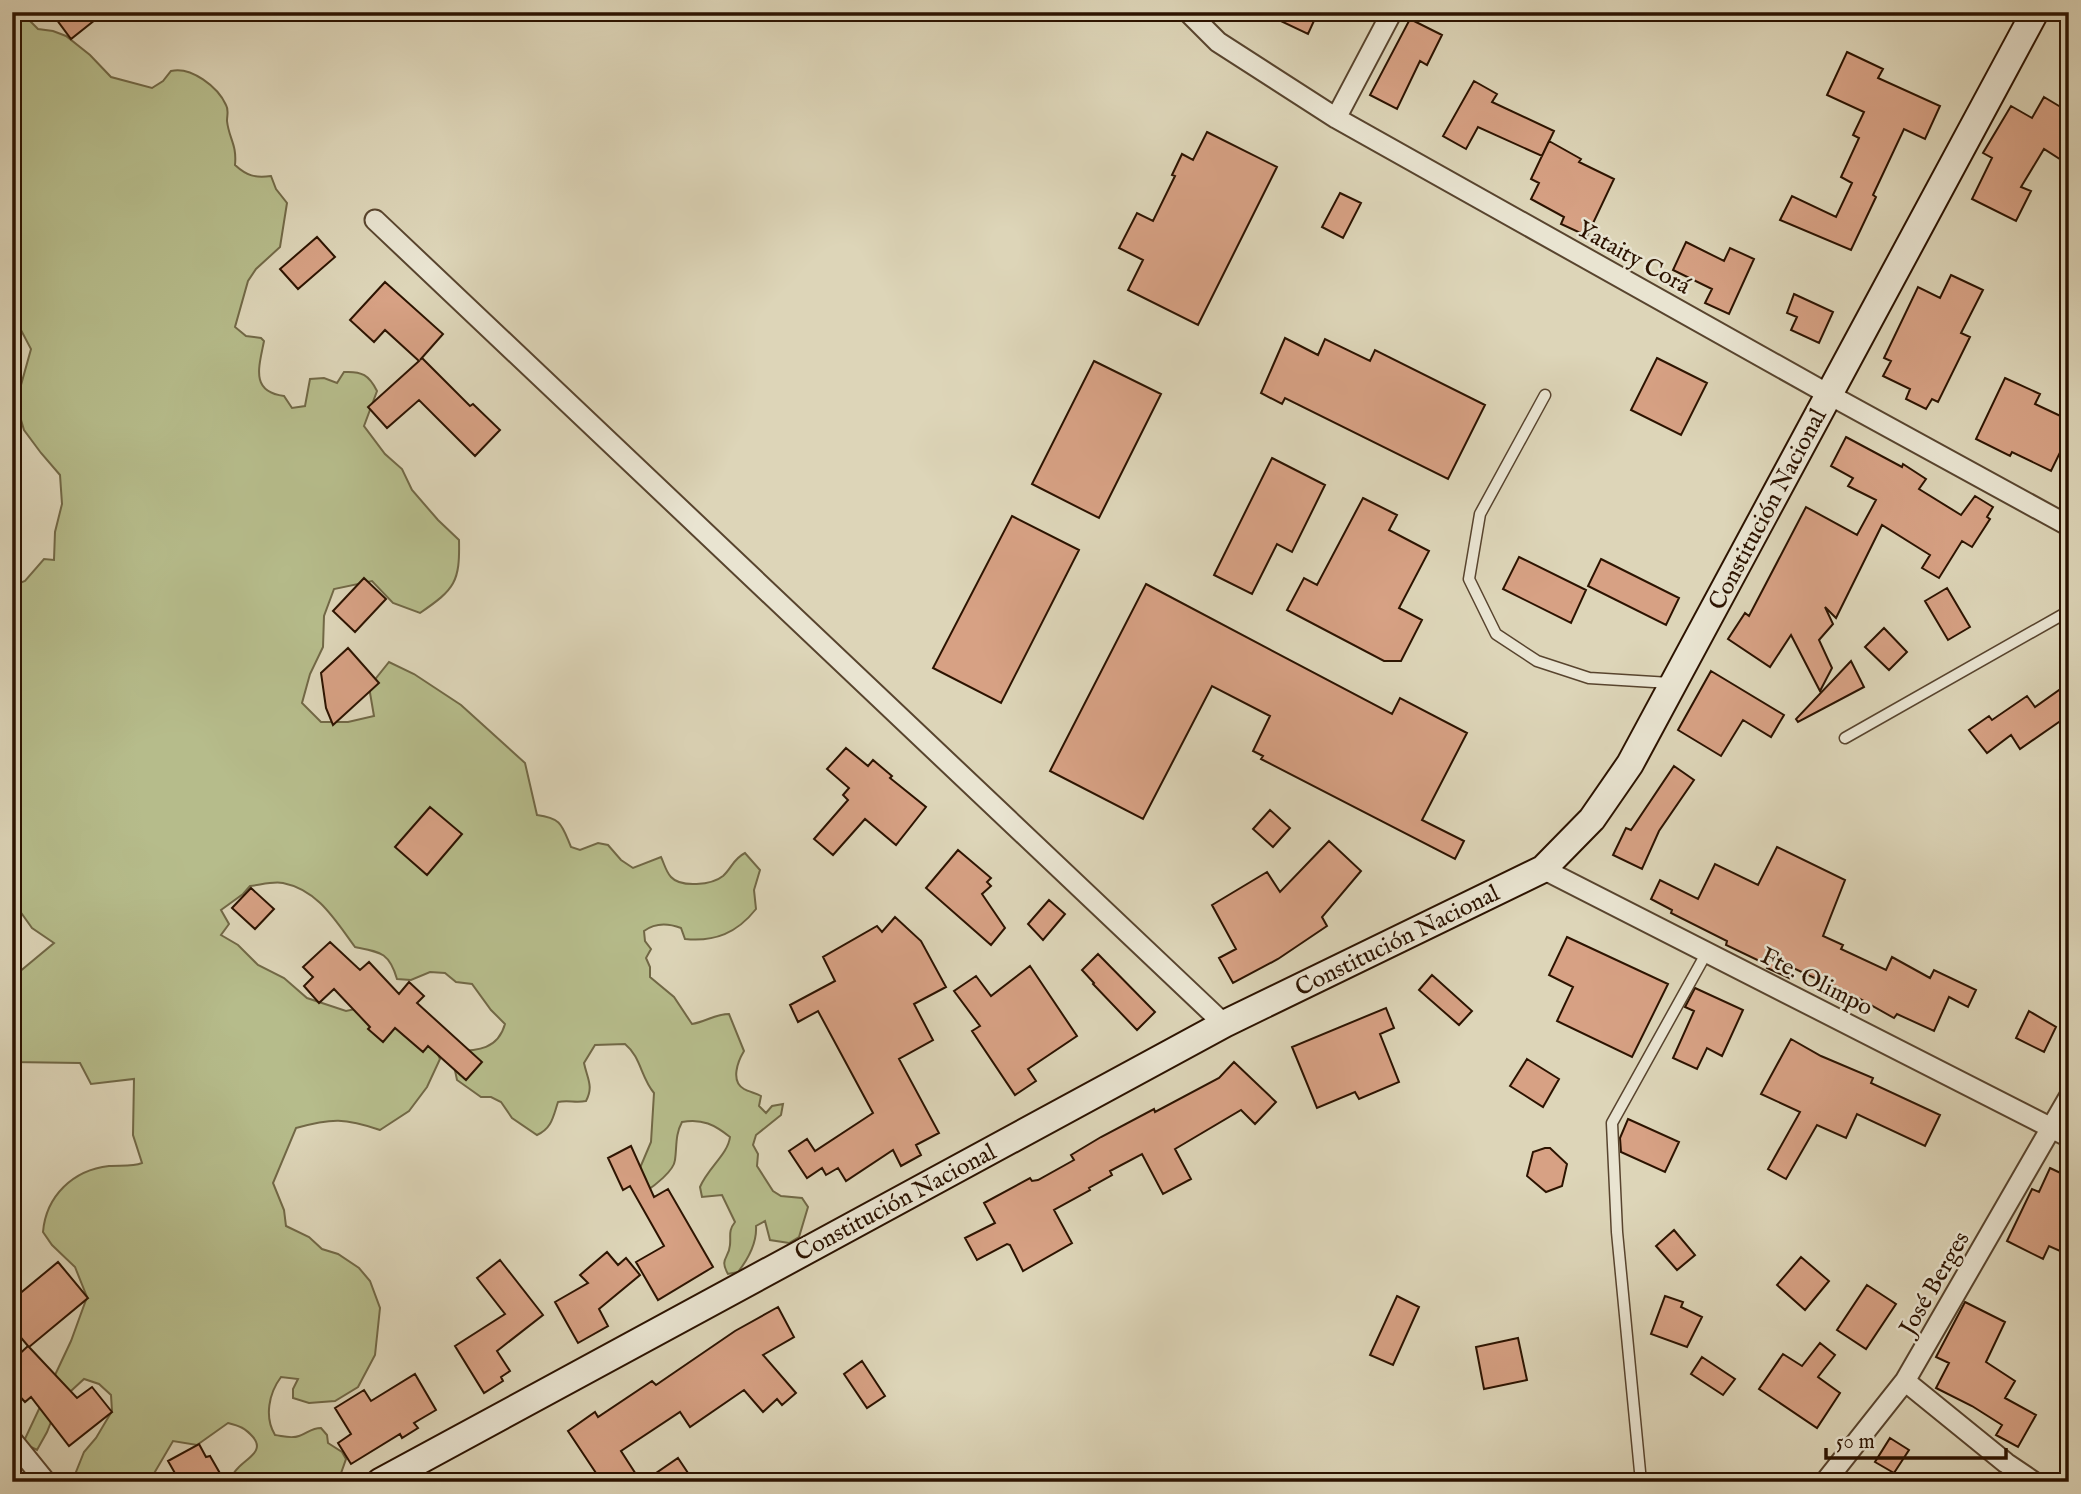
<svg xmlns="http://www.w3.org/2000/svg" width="2081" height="1494" font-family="'IM FELL English',serif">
	<rect width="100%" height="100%" fill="#ddd5b8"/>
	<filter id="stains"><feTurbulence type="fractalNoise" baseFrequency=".00286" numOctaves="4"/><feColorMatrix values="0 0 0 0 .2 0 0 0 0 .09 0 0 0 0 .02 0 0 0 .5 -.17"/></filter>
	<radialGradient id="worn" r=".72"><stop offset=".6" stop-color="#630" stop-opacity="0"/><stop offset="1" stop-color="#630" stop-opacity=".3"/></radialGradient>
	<path fill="#b6bc8b" stroke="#716846" stroke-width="2" d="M12 12H35L24 15 38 29 53 31 66 36 90 55 111 77 152 88 163 81 171 71C191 66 218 87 226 105 229 110 227 115 227 121 229 139 237 144 235 165 247 176 255 178 271 176L276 189 287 203 280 247 256 269 248 281 235 327 246 336 261 338 264 341C259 367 250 392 284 396L292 408 305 406 310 379 324 378 337 383 344 372C362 371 369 375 377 391L364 426 385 454 402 469 412 490 438 520 459 540C460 582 455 589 420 613L393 603 372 581 334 589 324 616 323 647 310 674 302 703 321 722H348L374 716 369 687 389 662 414 674 461 705 525 763 537 815C562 818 562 826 571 847L580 850 598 843 608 845 621 860 633 868 661 857C664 863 666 872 671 877 681 888 712 885 723 876 732 868 733 859 745 853L760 870 754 890 756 909C737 933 715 942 685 939L681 928C668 923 656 922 644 931L645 941 651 949 646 958 650 967V977L674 997 692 1024C705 1022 715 1014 729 1014L744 1051C738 1061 730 1081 744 1089 749 1092 756 1093 761 1096L759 1106 766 1113 772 1106 783 1104 781 1115 756 1135 753 1145 758 1154 757 1166 773 1191 781 1196 802 1198 808 1207 799 1237 789 1243 770 1240 765 1221 756 1226C757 1242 748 1259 738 1272L728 1274C719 1258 729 1259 730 1245 731 1235 728 1231 735 1222L722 1195 702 1197 700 1187C708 1168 728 1154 730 1137 715 1125 702 1118 682 1122 675 1135 677 1146 675 1160 674 1171 654 1186 645 1192L634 1182 651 1142 654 1093C641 1078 641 1057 625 1044L595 1045 584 1063C587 1078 594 1086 586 1101 576 1103 568 1100 558 1102 553 1117 552 1128 537 1135L512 1118 501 1102 491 1097H481L457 1080 453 1061 455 1051C478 1051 498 1049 505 1024L491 1010 472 984 456 982 445 973 430 972 411 980 397 979C389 952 380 952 355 947 335 920 318 890 283 883 273 881 260 885 250 886L243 894 221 910 229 924 221 935 238 945 258 965 284 978 307 998 346 1011 374 1005 428 1032 440 1059 427 1087 409 1111 380 1130C345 1118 332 1118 296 1128L273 1183 284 1210 286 1226 309 1237 322 1249 338 1254 359 1268 370 1281 380 1308 375 1355 358 1387 335 1401 309 1403 293 1398V1389L298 1379 281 1377C269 1393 264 1417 275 1435 283 1436 291 1439 299 1436 308 1433 311 1428 321 1428L327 1435 328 1443 342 1452 346 1459 340 1476C320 1488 300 1481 280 1473L261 1482H228C231 1477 234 1472 238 1468 247 1458 265 1451 253 1437 245 1428 240 1426 228 1423L197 1445 173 1441 149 1482H72L84 1452 96 1438 112 1411 111 1395 99 1384 84 1379 59 1402 47 1432 37 1450 23 1443 71 1341 87 1297 75 1267 52 1245 43 1232C46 1196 73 1170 109 1166 120 1165 132 1167 142 1163L133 1135 134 1079 91 1084 80 1063 12 1062V978L54 943 32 928 12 900V586L25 581 44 559 54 560 55 532 62 504 60 475 41 453 24 430 16 403 31 349 12 313Z"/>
	<path fill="#d7a184" stroke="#2c1300" stroke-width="2" d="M51 12H105L71 39Z
		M1262 12H1318L1308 34Z
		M1410 19 1442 35 1427 65 1420 61 1397 109 1370 95Z
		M1847 52 1883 69 1878 78 1940 106 1925 139 1904 129 1873 195 1876 197 1851 250 1780 220 1792 196 1836 217 1852 183 1841 177 1859 138 1853 135 1864 112 1827 95Z
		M1474 81 1497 94 1492 102 1554 131 1542 156 1478 127 1466 149 1443 136Z
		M2044 97 2069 112V165L2044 149 2021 187 2031 191 2016 221 1972 199 1992 158 1983 153 2011 106 2032 118Z
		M1207 132 1277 167 1198 325 1128 290 1143 260 1119 248 1137 213 1153 221 1175 176 1172 175 1182 154 1193 160Z
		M1549 141 1581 159 1579 162 1614 179 1587 236 1561 224 1564 217 1531 199 1539 183 1531 179Z
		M1340 193 1361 203 1343 238 1322 227Z
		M317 237 335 257 298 289 280 269Z
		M1686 242 1724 261 1730 248 1754 259 1729 314 1705 303 1712 289 1673 270Z
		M1951 275 1983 290 1961 333 1970 337 1938 402 1932 399 1926 409 1906 399 1910 389 1883 376 1891 361 1884 358 1918 287 1940 298Z
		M385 282 443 334 420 360 422 358 470 406 473 404 500 430 475 456 419 400 387 428 368 407 419 361 385 330 374 342 350 320Z
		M1794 294 1833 312 1819 343 1791 330 1797 317 1787 313Z
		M1285 338 1318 355 1325 339 1370 361 1375 350 1485 405 1448 479 1285 398 1282 404 1261 393Z
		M1657 358 1707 383 1681 435 1631 410Z
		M1094 361 1161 394 1099 518 1032 484Z
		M2005 378 2040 394 2035 404 2069 420V434L2051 471 2012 452 2010 456 1976 439Z
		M1846 437 1902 467 1903 464 1926 479 1919 489 1961 515 1975 496 1993 507 1987 517 1990 519 1972 547 1962 541 1939 578 1922 568 1930 555 1882 525 1836 618 1825 607 1833 624 1819 640 1832 668 1820 691 1791 635 1770 667 1728 639 1745 613 1749 616 1806 507 1857 535 1876 500 1848 486 1853 478 1831 466Z
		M1272 458 1325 485 1292 552 1277 544 1252 594 1214 575Z
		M1363 498 1397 515 1389 530 1429 551 1399 608 1422 620 1401 661H1384L1287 610 1304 578 1317 585Z
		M1012 516 1079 550 1001 703 933 668Z
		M1519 557 1586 590 1571 623 1503 589Z
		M1601 559 1679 598 1666 625 1588 586Z
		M364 578 386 599 355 632 333 611Z
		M1146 584 1392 714 1400 698 1467 733 1422 820 1464 841 1455 859 1261 759 1263 756 1253 751 1270 716 1212 686 1143 819 1050 771Z
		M1947 588 1970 627 1948 640 1925 601Z
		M1884 628 1907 652 1889 670 1865 647Z
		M348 648 379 683 333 725 326 708 321 673Z
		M1851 661 1864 687 1798 722 1796 719Z
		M1711 671 1784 715 1771 737 1743 720 1721 756 1678 730Z
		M2069 683V715L2020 749 2011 735 1987 753 1969 730 1989 716 1992 720 2027 696 2035 707Z
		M846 748 868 766 873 760 892 776 890 778 926 807 896 845 865 819 833 855 814 839 848 800 843 795 849 788 827 769Z
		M1674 766 1694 780 1659 831 1642 869 1613 855 1626 828 1631 830Z
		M430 807 462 834 427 875 395 847Z
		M1270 810 1290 828 1273 847 1253 829Z
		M1329 841 1361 871 1322 917 1327 926 1278 959 1233 983 1219 958 1236 949 1212 905 1267 872 1280 892Z
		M1777 847 1845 880 1823 936 1843 945 1841 949 1886 970 1892 957 1930 978 1934 970 1976 990 1968 1007 1949 997 1934 1031 1897 1014 1894 1018 1860 999 1789 966V978L1767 968 1768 965 1726 945 1727 941 1671 913 1672 910 1651 899 1660 880 1698 899 1715 864 1758 885Z
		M958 850 991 878 987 882 991 886 982 894 1005 928 991 945 926 888Z
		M251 888 274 909 255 929 232 908Z
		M1049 900 1065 914 1043 940 1028 924Z
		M895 917 921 941 946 987 914 1004 933 1040 899 1059 939 1133 916 1145 921 1155 901 1166 893 1150 846 1181 838 1168 826 1175 822 1168 807 1178 789 1151 807 1139 815 1151 873 1113 818 1011 798 1022 790 1005 835 981 823 957 877 926 882 932Z
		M1567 937 1668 984 1632 1057 1557 1021 1573 987 1549 975Z
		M330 942 360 970 369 962 399 994 409 982 424 996 417 1003 482 1062 466 1080 428 1046 423 1052 395 1028 383 1042 368 1029 370 1027 334 989 319 1003 304 986 313 977 303 967Z
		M1098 954 1155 1012 1137 1030 1093 984 1094 983 1082 970Z
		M1030 966 1077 1036 1028 1069 1036 1081 1015 1095 972 1031 980 1026 954 991 976 976 991 996Z
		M1432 975 1472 1011 1459 1025 1419 990Z
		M1695 988 1743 1010 1722 1056 1707 1048 1697 1069 1673 1058 1694 1011 1685 1007Z
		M1386 1008 1394 1028 1380 1034 1399 1082 1359 1099 1355 1092 1317 1108 1292 1047Z
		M2029 1011 2056 1027 2044 1052 2016 1038Z
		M1791 1039 1821 1056 1873 1078 1871 1083 1940 1115 1925 1146 1857 1114 1846 1138 1817 1125 1786 1179 1768 1169 1800 1112 1761 1094Z
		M1527 1059 1559 1079 1543 1107 1510 1086Z
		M1234 1062 1276 1102 1255 1124 1241 1110 1175 1149 1191 1179 1163 1194 1142 1154 1110 1171 1112 1175 1089 1188 1090 1190 1054 1210 1072 1243 1023 1271 1010 1245 1007 1244 977 1260 965 1238 995 1223 984 1203 1030 1178 1032 1181 1038 1180 1074 1160 1071 1155 1101 1137 1154 1109 1155 1112 1219 1078Z
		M1628 1119 1679 1142 1665 1172 1621 1152 1620 1138Z
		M631 1146 654 1197 668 1189 713 1267 658 1300 636 1262 664 1246 630 1186 623 1190 608 1158Z
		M1545 1148H1550L1567 1164 1562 1186 1546 1192 1527 1176 1533 1152Z
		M2050 1168 2069 1177V1255L2049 1246 2043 1259 2007 1241 2032 1189 2039 1192Z
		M1674 1230 1695 1255 1677 1270 1656 1246Z
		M607 1252 618 1265 626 1258 640 1275 599 1309 608 1326 578 1343 555 1302 588 1283 580 1275Z
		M1801 1257 1829 1281 1805 1310 1777 1285Z
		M500 1260 543 1315 497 1351 510 1371 501 1377 503 1381 484 1393 455 1346 505 1314 477 1278Z
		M58 1262 88 1298 29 1347 77 1398 92 1387 112 1412 69 1446 31 1397 25 1402 12 1388V1361L28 1346 12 1327V1300Z
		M1867 1285 1896 1304 1866 1349 1837 1330Z
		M1397 1296 1419 1307 1393 1365 1370 1355Z
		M1665 1296 1683 1302 1681 1307 1702 1317 1687 1347 1651 1334Z
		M1965 1302 2005 1322 1986 1362 2015 1381 2005 1398 2036 1415 2018 1447 1996 1435 2002 1425 1972 1406 1936 1388 1949 1363 1936 1357Z
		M778 1307 794 1337 763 1355 796 1393 782 1405 777 1399 763 1412 744 1390 690 1427 680 1412 621 1451 641 1482H602L568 1431 595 1412 598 1417 652 1381 656 1385 735 1331Z
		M1518 1338 1527 1380 1484 1389 1476 1347Z
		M1820 1343 1835 1355 1818 1377 1840 1393 1817 1428 1759 1389 1783 1354 1802 1366Z
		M1702 1357 1735 1379 1723 1395 1691 1374Z
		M862 1361 885 1396 867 1408 844 1374Z
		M415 1374 436 1410 414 1423 418 1428 402 1438 400 1434 351 1464 338 1443 351 1434 335 1408 364 1390 371 1401Z
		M1890 1438 1909 1450 1894 1473 1875 1462Z
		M199 1444 206 1457 210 1456 225 1482H180L168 1461Z
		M678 1458 694 1482H643Z"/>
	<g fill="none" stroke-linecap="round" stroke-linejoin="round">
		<defs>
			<path id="lane" d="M1545 395 1480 514 1469 579 1496 634 1537 661 1589 678 1670 683
				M1845 738 2069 611
				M1641 1482 1617 1232 1612 1123 1707 952"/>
			<path id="street" d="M1188 12 1218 42 1336 118 1828 394 2069 526
				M1336 118 1392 12
				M375 220 1224 1024
				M1543 869 2069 1137
				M1905 1381 2006 1463 2034 1482
				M12 1440 46 1482
				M1825 1482 1905 1381 2069 1097"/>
			<path id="secondary" d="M380 1482 1224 1024 1543 869 1592 819 1630 764 2035 12"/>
		</defs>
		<use href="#lane" stroke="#58442e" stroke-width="13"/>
		<use href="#street" stroke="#58442e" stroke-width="23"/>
		<use href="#secondary" stroke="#2c1300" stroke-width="30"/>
		<use href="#lane" stroke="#e9e4d1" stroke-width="10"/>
		<use href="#street" stroke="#e9e4d1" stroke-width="19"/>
		<use href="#secondary" stroke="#e9e4d1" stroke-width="26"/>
	</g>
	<g text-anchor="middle" stroke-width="5" stroke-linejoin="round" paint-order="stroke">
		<g font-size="24" fill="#2c1300" stroke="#e9e4d1">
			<text transform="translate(1634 257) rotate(29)" y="8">Yataity Corá</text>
			<text transform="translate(1767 509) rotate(-62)" y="8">Constitución Nacional</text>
			<text transform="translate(1397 940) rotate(-26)" y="8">Constitución Nacional</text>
			<text transform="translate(1817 981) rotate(27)" y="8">Fte. Olimpo</text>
			<text transform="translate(895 1202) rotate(-28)" y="8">Constitución Nacional</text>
			<text transform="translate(1934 1283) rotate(-60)" y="8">José Berges</text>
		</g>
	</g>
	<rect width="2081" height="1494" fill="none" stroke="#ddd5b8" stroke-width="42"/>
	<rect x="14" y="14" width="2053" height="1466" fill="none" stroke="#2c1300" stroke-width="3.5"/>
	<rect x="21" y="21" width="2039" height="1452" fill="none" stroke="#2c1300" stroke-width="2"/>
	<path d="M1826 1448v10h180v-10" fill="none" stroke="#2c1300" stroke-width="3.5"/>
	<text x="1836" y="1448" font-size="21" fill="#2c1300" stroke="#e9e4d1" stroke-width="5" paint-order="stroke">50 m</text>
	<rect width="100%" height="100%" filter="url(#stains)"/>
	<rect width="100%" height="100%" fill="url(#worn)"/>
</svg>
